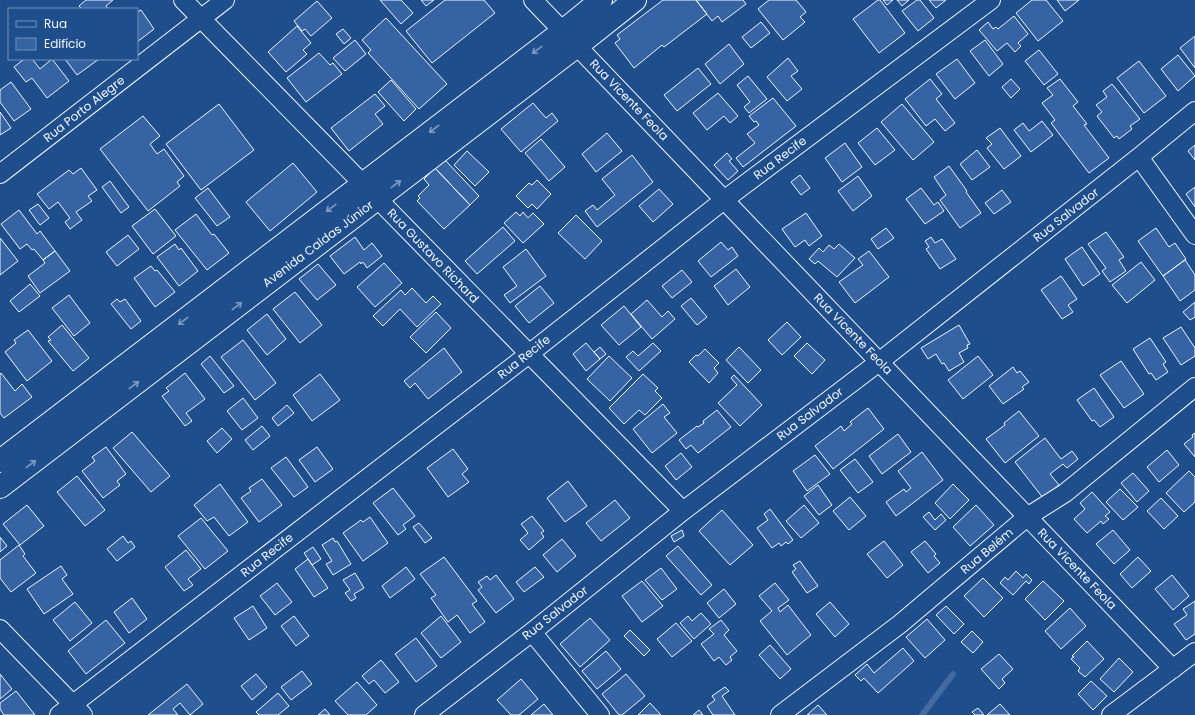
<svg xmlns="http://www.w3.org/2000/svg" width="1195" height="715" font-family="Poppins,sans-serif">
	<rect width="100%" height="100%" fill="#1f4e8c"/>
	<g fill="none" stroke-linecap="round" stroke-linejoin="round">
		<path stroke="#446ba0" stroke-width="6" d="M922 715 953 674"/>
	</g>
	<path fill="#3563a3" stroke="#f2f6ff" d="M86 0H113L106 6 108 9H82L79 6Z
		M380 0H401L413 13 401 24Z
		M421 0H434L426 6Z
		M445 0H484L495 13 432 63 406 31Z
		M663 0H696L707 14 664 47 662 45 634 68 615 43 620 39 617 35Z
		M696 0H743L746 4 722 22 718 16 712 21Z
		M769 0H796L806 12 800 17 805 22 783 40 758 9Z
		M878 0H880L905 33 879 53 853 19Z
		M883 0H893L887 5Z
		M897 0H909L902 6Z
		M917 0H920L934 18 918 31 902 11Z
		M929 0H946L936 8Z
		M1032 0H1046L1063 21 1038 41 1016 13Z
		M1057 0H1079L1065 11Z
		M317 1 332 18 311 36 305 29 302 31 294 21Z
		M141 10 154 29 137 42V12Z
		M1014 16 1028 34 1018 43 1021 46 1015 52 1007 43 997 51 979 30 988 22 993 29 996 27 998 29Z
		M386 18 447 84 419 109 368 53 371 50 362 40Z
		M761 22 770 33 751 48 742 37Z
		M297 26 311 43 303 50 307 54 286 72 268 52Z
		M343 29 351 38 344 44 336 34Z
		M1195 36V68L1180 48Z
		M355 40 366 54 345 71 333 58Z
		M985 40 1003 64 989 76 970 51Z
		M729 44 744 64 720 84 705 64Z
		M1039 50 1058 74 1044 85 1025 61Z
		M319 53 330 65 333 63 342 74 306 102 287 78Z
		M1178 55 1195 76 1178 91 1161 69Z
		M788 58 798 71 791 76 802 89 787 101 767 77Z
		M24 59H35L33 60 40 69 52 59 69 81 47 98 32 78 26 82 14 67Z
		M65 59H99L77 75Z
		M957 59 975 83 955 99 936 74Z
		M1139 61 1166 96 1144 113 1117 78Z
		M698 68 711 84 677 111 664 95Z
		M748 76 767 99 749 113 744 107 750 102 737 85Z
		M930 79 942 94 936 99 955 123 945 131 935 119 926 126 905 99Z
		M1011 79 1020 89 1011 98 1002 87Z
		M1060 79 1078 102 1073 106 1087 124 1084 125 1109 158 1089 173 1051 123 1055 120 1042 103 1053 95 1047 88Z
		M391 80 416 109 404 121 378 92Z
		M11 82 31 109 14 121 0 102V90Z
		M1112 84 1140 119 1130 126 1132 129 1119 139 1117 136 1114 138 1097 116 1102 112 1096 105 1107 97 1103 91Z
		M718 93 738 116 730 123 724 116 707 130 693 113Z
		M375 94 385 106 375 114 383 124 349 151 331 128Z
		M773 98 796 126 743 167 736 158 755 143 747 134 759 125 756 121 754 122 749 116Z
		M533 103 546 118 552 113 558 121 521 152 501 129Z
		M219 104 254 150 201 190 166 144Z
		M902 104 934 142 913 160 881 122Z
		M0 112 11 128 0 135Z
		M143 116 160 136 150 144 157 154 164 149 184 176 177 182 180 186 148 211 100 149Z
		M1042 121 1053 135 1031 152 1014 130 1023 123 1029 131Z
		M877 128 895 150 875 165 858 143Z
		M1000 128 1021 156 1004 169 987 148 992 144 986 138Z
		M607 133 622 151 596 172 582 154Z
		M541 139 565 167 549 181 525 153Z
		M845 143 862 167 842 182 825 158Z
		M1195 145V160L1188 151Z
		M977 150 990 167 972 180 960 164Z
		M467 151 489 172 475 186 454 165Z
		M727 153 732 159 729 161 738 171 728 180 714 165Z
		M632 155 653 182 597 227 585 211 593 205 597 210 615 195 602 179Z
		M445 160 479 196 470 205 435 168Z
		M293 163 317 192 270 231 246 202Z
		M949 166 967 191 966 192 981 213 960 228 940 200 946 195 934 177Z
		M81 168 97 190 88 196 92 201 76 212 82 220 70 229 65 222 70 218 58 202 49 209 37 194 69 170 73 174Z
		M435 168 470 205 444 229 417 201 420 198 418 196 429 185 424 179Z
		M800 175 810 188 801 195 791 182Z
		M858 176 872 196 853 211 838 191Z
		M537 180 551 194 537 209 532 204 528 208 516 196 529 183 532 185Z
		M110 181 129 207 121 213 102 187Z
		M1195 187V207L1186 194Z
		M208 188 230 217 217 226 195 198Z
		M921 188 934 205 938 202 944 211 925 224 906 199Z
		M659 189 673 204 653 222 639 206Z
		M1002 190 1011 202 994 214 985 203Z
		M38 204 49 218 40 225 29 210Z
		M155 209 176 236 153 254 132 226Z
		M19 210 37 234 40 231 55 251 43 260 34 249 32 250 27 244 20 249 1 224Z
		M516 212 520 216 523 212 528 218 533 213 544 224 523 243 504 223Z
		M806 213 822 236 809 246 805 240 795 247 782 229Z
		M196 214 212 235 214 234 229 253 207 270 175 230Z
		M576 215 602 241 585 259 558 233Z
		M503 227 515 241 477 274 465 261Z
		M886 228 894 238 878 249 871 239Z
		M1156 228 1169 247 1175 243 1186 259 1163 276 1138 241Z
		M1106 232 1124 257 1119 260 1126 271 1110 282 1102 271 1106 268 1088 244Z
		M128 235 139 249 117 266 106 252Z
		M355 237 364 250 372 243 382 256 367 268 363 262 361 264 360 262 344 274 330 256Z
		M931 237 935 243 942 239 956 259 940 269 926 249 929 247 925 241Z
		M0 238 18 261 0 275Z
		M721 242 728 250 732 247 738 256 711 277 698 261Z
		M175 244 179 250 181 248 198 271 179 286 157 257Z
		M839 244 855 258 837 277 818 261 815 264 809 259 819 248 823 252 829 245 834 249Z
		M1082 247 1100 274 1083 286 1065 259Z
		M526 249 546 276 510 303 504 295 517 286 503 267Z
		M55 251 70 271 40 293 28 276 45 263 43 260Z
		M869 251 889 277 855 303 839 282 863 265 858 259Z
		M1185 260 1195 275V290L1180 301 1163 276Z
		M1141 262 1155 280 1127 303 1112 285Z
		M384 263 402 283 375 307 357 287Z
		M318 264 336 285 317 300 299 279Z
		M151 266 155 271 157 270 175 292 155 307 134 278Z
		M736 269 750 287 728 305 714 286Z
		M682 270 692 282 672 298 662 286Z
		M1061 276 1077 299 1068 305 1073 312 1062 319 1041 290Z
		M30 284 40 296 19 312 10 301Z
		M540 286 554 303 529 323 515 306Z
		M412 288 426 303 433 296 441 304 417 327 400 309 383 326 373 316 401 290 405 295Z
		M295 292 322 325 300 343 273 309Z
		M69 295 90 323 74 336 52 308Z
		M691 298 707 317 697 325 681 306Z
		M117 299 120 302 125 299 141 321 131 329 111 304Z
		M647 300 662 317 668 311 675 319 652 339 631 314Z
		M1195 302V317L1190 320 1183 312Z
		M624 306 641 327 619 345 601 325Z
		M436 312 451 328 426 353 410 337Z
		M267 314 286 339 267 355 247 330Z
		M787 322 801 337 782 355 768 340Z
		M62 325 89 358 73 371 48 341 51 340 48 337Z
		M959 325 970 344 967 345 968 348 959 353 964 362 949 371 944 363 942 364 936 354 928 359 921 348Z
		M1181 327 1195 348V356L1181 365 1163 338Z
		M28 330 52 361 27 381 5 352 16 343 14 340Z
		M1150 338 1166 362 1163 364 1168 372 1156 380 1151 373 1149 374 1133 349Z
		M243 340 276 383 255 400 221 357Z
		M586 343 600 359 586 371 573 354Z
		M653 343 661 351 639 371 626 357 633 351 638 356Z
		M807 343 825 360 812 374 794 356Z
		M600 347 606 354 600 359 594 352Z
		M739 347 761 370 748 383 726 360Z
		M444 348 462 372 428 399 415 383 410 388 404 381Z
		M705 349 719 363 714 368 718 373 709 383 689 362 696 355 698 356Z
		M210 356 234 386 224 393 201 364Z
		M609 356 632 378 610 401 587 379Z
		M978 356 993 375 963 399 948 380Z
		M1121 361 1144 394 1124 408 1100 375Z
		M1013 367 1017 373 1020 371 1029 382 1022 387 1024 389 1003 404 989 386Z
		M1 373 15 391 22 384 32 397 4 418 0 413V374Z
		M185 373 205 399 186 413 192 421 185 426 162 396 169 391 166 388Z
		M320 374 340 400 312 421 293 395Z
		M643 374 658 388 655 391 662 398 645 415 639 410 624 424 609 408Z
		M734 375 762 405 740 426 718 403 737 385 731 378Z
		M1094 388 1114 417 1100 427 1094 420 1092 421 1077 400Z
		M243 398 258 418 242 430 227 411Z
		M663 404 670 413 664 417 677 433 652 453 633 429Z
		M287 405 294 413 278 426 272 418Z
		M868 408 884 429 833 469 815 446 841 426 844 431 852 424 850 422Z
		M717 410 731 427 698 453 691 445 686 449 679 440 697 426 698 427 704 423 703 421Z
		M1019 411 1039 436 1005 463 986 439 1005 425 1004 423Z
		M262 426 270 436 253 450 245 440Z
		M222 428 232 439 217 453 207 441Z
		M132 432 170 476 151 492 113 448Z
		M1195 433V457L1184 444 1193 437 1192 435Z
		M898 434 911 452 882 474 869 456Z
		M1045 438 1061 459 1072 451 1078 459 1067 468 1063 464 1050 474 1059 485 1043 498 1015 462Z
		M106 447 126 474 117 481 120 485 103 498 82 471 95 461 92 457Z
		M317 447 333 469 315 482 299 460Z
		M453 449 468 469 462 474 469 482 448 497 427 468Z
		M1167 450 1179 465 1159 482 1147 467Z
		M922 452 943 480 896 516 886 502 904 489 906 492 911 488 898 471Z
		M681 453 692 467 676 480 665 466Z
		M815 455 830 474 807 491 793 471Z
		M286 457 308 487 294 497 271 468Z
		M855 459 873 482 858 493 840 470Z
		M1189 471 1195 477V502L1184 512 1166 493Z
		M1133 473 1149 491 1137 502 1121 483Z
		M77 476 105 510 85 526 57 492Z
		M262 479 282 505 259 522 241 498 251 491 249 488Z
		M568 481 587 506 565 522 547 498Z
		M220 484 248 522 229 536 214 517 207 521 194 505Z
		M953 484 969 500 950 519 935 503Z
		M818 485 832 505 819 515 804 496Z
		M393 488 415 516 403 525 406 529 398 535 373 503Z
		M1120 489 1138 507 1123 520 1106 502Z
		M1092 492 1110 512 1105 516 1109 519 1103 524 1101 521 1087 533 1074 519 1085 509 1080 503Z
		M850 497 866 516 849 530 833 511Z
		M1161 498 1178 516 1164 529 1147 511Z
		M615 500 630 518 601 541 586 523Z
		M27 505 44 526 20 545 3 524Z
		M804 505 819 523 801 538 786 521Z
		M976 505 994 525 970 546 953 527Z
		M770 509 793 540 788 544 786 542 781 546 779 543 772 548 757 528 768 520 764 514Z
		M722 510 753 545 730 565 699 531Z
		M929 512 935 520 941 514 946 520 935 530 923 517Z
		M532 516 544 531 541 533 544 537 529 550 520 540 528 533 521 524Z
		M370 517 388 543 363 561 343 533 361 520 363 522Z
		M201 518 228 551 205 569 178 536Z
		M419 523 432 538 425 543 413 527Z
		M682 530 684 536 674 542 671 536Z
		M1113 530 1130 550 1114 564 1096 544Z
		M123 536 128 543 131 541 135 547 117 561 107 549Z
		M0 537 7 546 0 552Z
		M333 538 335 542 337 541 351 564 333 575 326 564 332 561 322 545Z
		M562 539 576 556 557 572 543 555Z
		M884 541 903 565 887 578 867 554Z
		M925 541 936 554 934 556 940 563 928 573 911 552Z
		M19 545 25 554 23 556 36 573 11 592 0 578V560Z
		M678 546 712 585 701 595 666 556Z
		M313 547 321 559 312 565 304 553Z
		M186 550 201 569 188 579 193 585 184 591 165 567Z
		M444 557 477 601 472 604 485 622 470 633 457 615 448 622 431 598 436 595 420 574Z
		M1138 557 1151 571 1132 588 1120 574Z
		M308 559 328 588 314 597 295 569Z
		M800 561 818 586 807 593 792 572 796 569 793 565Z
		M61 566 67 575 62 579 73 594 44 614 27 589Z
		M406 567 415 579 390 598 382 586Z
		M535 567 544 577 524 592 516 582Z
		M661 568 677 589 662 600 645 580Z
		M1016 571 1023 578 1026 574 1032 580 1029 584 1026 581 1013 595 1000 583 1005 577 1008 580Z
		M355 573 364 588 354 594 356 598 351 601 345 593 350 590 343 580Z
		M496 575 514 599 496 613 478 590 482 587 478 582 487 576 490 580Z
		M1172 575 1189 596 1173 610 1155 589Z
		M983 578 1003 598 984 617 964 596Z
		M642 581 663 606 642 622 622 596Z
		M1043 581 1064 601 1045 620 1025 599Z
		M277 583 292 602 275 615 260 596Z
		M775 583 789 600 778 608 780 612 788 605 811 635 787 655 760 621 772 611 759 596Z
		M724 589 736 604 719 618 707 603Z
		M132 598 147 619 129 633 114 612Z
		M1195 601V634L1186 640 1174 624 1187 615 1183 609Z
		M75 602 92 623 70 641 53 620Z
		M830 602 849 624 835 637 816 614Z
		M253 606 267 628 249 640 234 618Z
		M946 606 964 624 954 634 936 615Z
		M1070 608 1086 626 1061 649 1045 631Z
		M701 613 711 624 694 639 680 623 688 616 692 621Z
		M294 616 309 636 296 646 281 626Z
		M441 616 461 642 441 658 421 633Z
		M590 618 610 640 580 667 560 644Z
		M927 619 945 640 925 658 906 637Z
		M106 620 125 643 86 674 68 651Z
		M721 620 729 630 724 635 737 651 730 657 732 660 726 665 719 657 714 661 701 644 714 634 709 629Z
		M676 623 692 641 672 657 657 639Z
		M630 630 650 650 644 656 624 636Z
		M972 631 983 642 973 653 961 642Z
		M416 638 437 666 416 682 395 654Z
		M1087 641 1104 659 1085 677 1078 671 1080 668 1071 659 1074 657 1072 656Z
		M770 645 791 669 780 679 759 655Z
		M903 648 914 661 878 693 864 678 861 681 855 675 867 664 874 673Z
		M606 651 621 669 597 689 582 671Z
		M999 654 1013 669 1002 679 1005 683 999 689 981 669Z
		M1119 658 1133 672 1114 692 1100 679Z
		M381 660 399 682 385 693 374 680 369 684 362 676Z
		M302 671 312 684 291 700 281 687Z
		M0 674 12 689 0 699Z
		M256 674 267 687 252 700 241 686Z
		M626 674 645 696 622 715H619L602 694Z
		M521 679 538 699 519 715H511L497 700Z
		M1091 681 1107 696 1093 710 1078 694Z
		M357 682 377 705 366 715H348L335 701Z
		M187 684 203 704 190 715 180 703 173 709 178 715H148Z
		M725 687 729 691 722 696 735 715H713L707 706 715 700 712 696Z
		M16 691 35 715H4L0 709V703Z
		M278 693 289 706 278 715H259L256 712Z
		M650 703 661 715H638Z
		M544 704 553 715H531Z
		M1000 704 1010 715H987Z
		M818 705 827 715H807Z
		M978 708 984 715H975L972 712Z
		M325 709 330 715H318Z
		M699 710 703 715H693Z"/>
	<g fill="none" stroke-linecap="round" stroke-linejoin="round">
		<defs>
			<path id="minor" d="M183 0 683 511
				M533 0 1173 669
				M1139 157 1195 235
				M0 174 225 0
				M0 629 83 715
				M532 632 600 715
				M59 715 529 354 724 200 991 0
				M424 715 532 632 683 511 879 362 1139 157 1195 111
				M780 715 900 624 1027 517 1065 493 1195 387
				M1111 715 1195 652"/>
			<path id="secondary" d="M0 461 563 31 601 0
				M0 487 577 46 635 0"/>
		</defs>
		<use href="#minor" stroke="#f2f6ff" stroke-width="20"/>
		<use href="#secondary" stroke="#f2f6ff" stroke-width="24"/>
		<use href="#minor" stroke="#1f4e8c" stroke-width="18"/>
		<use href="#secondary" stroke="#1f4e8c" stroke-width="22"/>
	</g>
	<defs><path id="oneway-shaft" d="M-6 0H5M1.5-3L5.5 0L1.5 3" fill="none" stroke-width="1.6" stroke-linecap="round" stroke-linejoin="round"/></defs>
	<g stroke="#7e9ac0">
		<use href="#oneway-shaft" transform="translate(537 50) rotate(143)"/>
		<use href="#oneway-shaft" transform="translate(434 129) rotate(143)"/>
		<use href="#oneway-shaft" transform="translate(396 184) rotate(-37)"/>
		<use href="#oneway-shaft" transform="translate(331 208) rotate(143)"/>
		<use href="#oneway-shaft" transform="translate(237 306) rotate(-37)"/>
		<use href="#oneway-shaft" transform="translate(183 321) rotate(143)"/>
		<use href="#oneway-shaft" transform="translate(134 385) rotate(-37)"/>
		<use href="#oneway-shaft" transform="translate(31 464) rotate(-37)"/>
	</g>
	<g text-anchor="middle" stroke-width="3" stroke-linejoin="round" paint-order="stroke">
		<g font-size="12" fill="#f2f6ff" stroke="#1f4e8c">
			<text transform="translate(629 100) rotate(46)" y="4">Rua Vicente Feola</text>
			<text transform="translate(84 109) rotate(-38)" y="4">Rua Porto Alegre</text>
			<text transform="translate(780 158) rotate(-37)" y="4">Rua Recife</text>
			<text transform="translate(1066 215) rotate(-38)" y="4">Rua Salvador</text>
			<text transform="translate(318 244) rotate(-37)" y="4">Avenida Caldas Júnior</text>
			<text transform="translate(433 256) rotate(46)" y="4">Rua Gustavo Richard</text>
			<text transform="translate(853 334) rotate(46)" y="4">Rua Vicente Feola</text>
			<text transform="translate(524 357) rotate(-38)" y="4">Rua Recife</text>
			<text transform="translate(810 414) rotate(-37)" y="4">Rua Salvador</text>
			<text transform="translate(987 551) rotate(-40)" y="4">Rua Belém</text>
			<text transform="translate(267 555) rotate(-38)" y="4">Rua Recife</text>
			<text transform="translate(1077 569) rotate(46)" y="4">Rua Vicente Feola</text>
			<text transform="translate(555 613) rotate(-38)" y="4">Rua Salvador</text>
		</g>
	</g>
	<rect x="8" y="8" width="130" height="52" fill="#1f4e8c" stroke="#7391ba"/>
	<rect x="16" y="21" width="20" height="6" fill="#1f4e8c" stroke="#7391ba"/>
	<text x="44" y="28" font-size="12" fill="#f2f6ff">Rua</text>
	<rect x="16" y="38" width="20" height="12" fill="#3563a3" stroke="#7391ba"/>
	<text x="44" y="48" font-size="12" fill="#f2f6ff">Edifício</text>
</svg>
